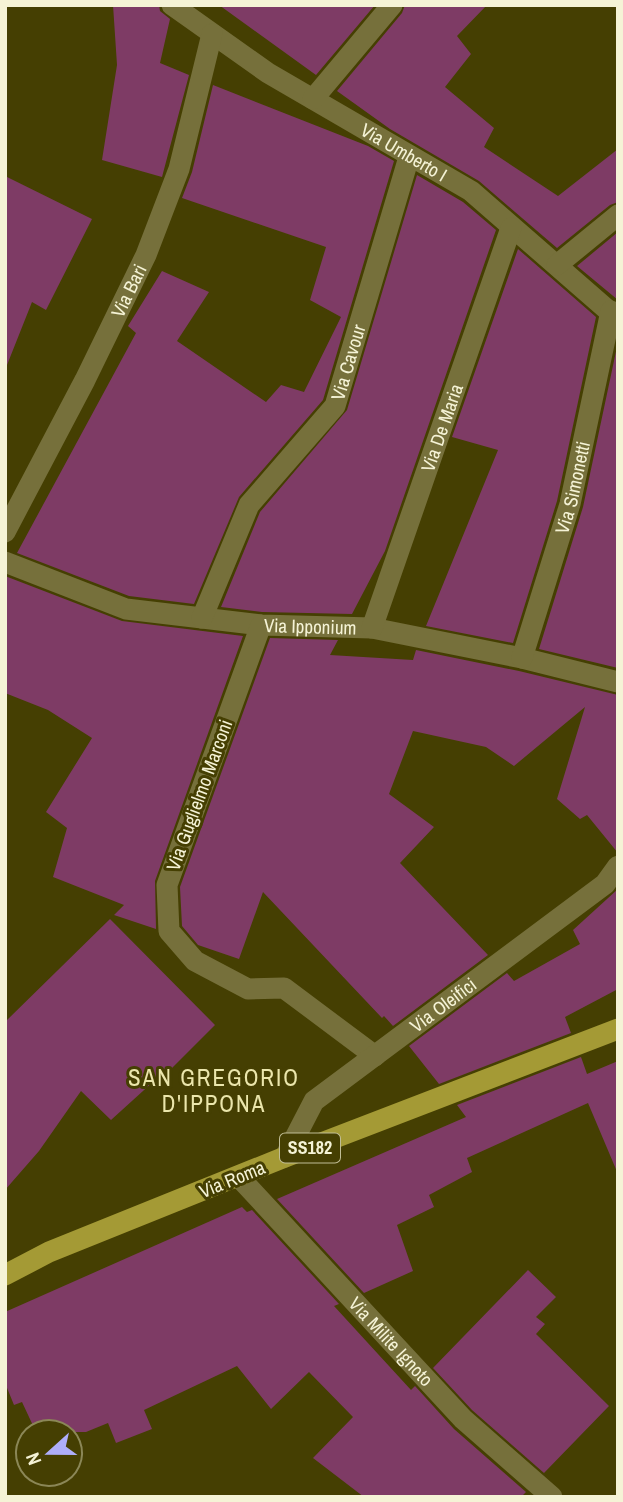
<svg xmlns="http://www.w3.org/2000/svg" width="623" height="1502" font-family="'Archivo Narrow',sans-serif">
	<rect width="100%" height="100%" fill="#453f02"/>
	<path fill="#7e3b65" d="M113 5H159L160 11 170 19 160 63 189 75 162 177 102 160 117 65Z
		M219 5H375L316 75Z
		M405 5H487L457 36 471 54 445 87 494 128 484 147 558 196 618 149V202L610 205 557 248 479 181 390 129 337 91 402 13Z
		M213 85 368 146 394 161 323 400 239 497 194 604 129 596 17 553 136 333 128 326 162 271 209 292 177 341 266 402 281 385 304 392 341 317 310 300 326 247 182 198 192 172Z
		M417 175 463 202 496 230 385 551 352 614 262 612 221 607 260 512 347 410Z
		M5 176 92 219 46 310 32 302 7 365Z
		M618 232V300L577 266Z
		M518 249 596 317 557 501 513 643 426 626 498 450 452 437Z
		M618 342V668L539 649 583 507Z
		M5 576 122 621 243 636 155 881 156 929 114 915 124 905 53 877 67 828 46 812 92 738 48 710 5 693Z
		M270 638 338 640 330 655 413 660 416 650 519 671 618 695V853L587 815 580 819 557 799 585 707 514 766 486 747 413 731 389 794 434 827 400 863 488 955 393 1026 384 1016 382 1018 263 892 239 959 198 945 182 926 180 887Z
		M618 889V989L565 1017 571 1033 439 1084 409 1046 507 973 514 981 580 944 573 930Z
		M110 919 215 1025 157 1083 154 1081 111 1120 81 1091 39 1151 5 1190V1022Z
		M581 1057 587 1074 618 1061V1174L588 1103 467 1158 472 1172 429 1195 434 1207 397 1225 413 1271 364 1293 277 1199 466 1117 457 1105Z
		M242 1207 247 1212 252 1210 339 1304 334 1306 411 1390 415 1386 454 1429 526 1492 521 1497H364L313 1458 353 1417 309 1372 271 1409 237 1366 144 1410 152 1429 116 1443 108 1423 86 1432H36L22 1402 14 1405 5 1383V1312Z
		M528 1270 556 1297 536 1317 545 1324 536 1334 609 1406 544 1473 472 1410 433 1368Z"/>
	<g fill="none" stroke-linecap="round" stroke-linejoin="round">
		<g stroke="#76703b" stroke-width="21">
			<path id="s1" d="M172 5 268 73 471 191 618 319"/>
			<path d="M313 99 392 5"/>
			<path d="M557 265 618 215"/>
			<path id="s2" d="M5 532 85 380 146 255 179 169 212 34"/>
			<path id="s3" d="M5 562 126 609 261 625 372 628 522 658 618 682"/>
			<path id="s4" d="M202 618 249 505 335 406 409 157"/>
			<path d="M261 625 167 885 169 931 195 961 248 989 284 988 375 1056"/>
			<path id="s5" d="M372 628 511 228"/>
			<path id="s6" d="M522 658 570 504 611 311"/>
			<path id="s7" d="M285 1157 314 1101 605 884 618 866"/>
			<path id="s8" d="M239 1177 463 1419 552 1497"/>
		</g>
		<path stroke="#a49a35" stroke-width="21" d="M5 1275 49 1252 285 1157 618 1029"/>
	</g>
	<g text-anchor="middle" stroke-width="6" stroke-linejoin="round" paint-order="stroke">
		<rect fill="#453f02" stroke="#c0bd96" stroke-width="2" x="280" y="1133.5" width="60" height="29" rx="5"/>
		<g font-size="18" font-weight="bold" fill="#f5f3d6">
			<text x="310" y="1154">SS182</text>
		</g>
		<g font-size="19" fill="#f5f3d6" stroke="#453f02">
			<text dy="7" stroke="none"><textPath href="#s1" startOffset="275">Via Umberto I</textPath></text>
			<text dy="7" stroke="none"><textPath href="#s2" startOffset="271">Via Bari</textPath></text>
			<text dy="7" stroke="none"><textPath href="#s4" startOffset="299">Via Cavour</textPath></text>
			<text dy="7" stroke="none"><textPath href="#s5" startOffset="212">Via De Maria</textPath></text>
			<text dy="7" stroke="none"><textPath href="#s6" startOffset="178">Via Simonetti</textPath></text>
			<text dy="7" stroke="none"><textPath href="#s3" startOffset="315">Via Ipponium</textPath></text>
			<text transform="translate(199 795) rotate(-70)" y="7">Via Guglielmo Marconi</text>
			<text dy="7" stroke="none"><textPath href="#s7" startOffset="224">Via Oleifici</textPath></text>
			<text transform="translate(232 1179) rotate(-22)" y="7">Via Roma</text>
			<text dy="7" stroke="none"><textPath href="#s8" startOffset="224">Via Milite Ignoto</textPath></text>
		</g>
		<g font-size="23" letter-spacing="2" fill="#ebe6ac" stroke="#453f02">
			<text x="214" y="1086">SAN GREGORIO<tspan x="214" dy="26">D'IPPONA</tspan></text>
		</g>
	</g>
	<rect width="623" height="1502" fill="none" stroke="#f5f3d6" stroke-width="14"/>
	<g transform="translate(49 1453) rotate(249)"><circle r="33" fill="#453f02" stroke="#8b8757" stroke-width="2"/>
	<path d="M0-5L12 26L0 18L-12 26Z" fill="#aeaefa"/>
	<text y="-10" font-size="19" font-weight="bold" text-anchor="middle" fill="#f5f3d6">N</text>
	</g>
</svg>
